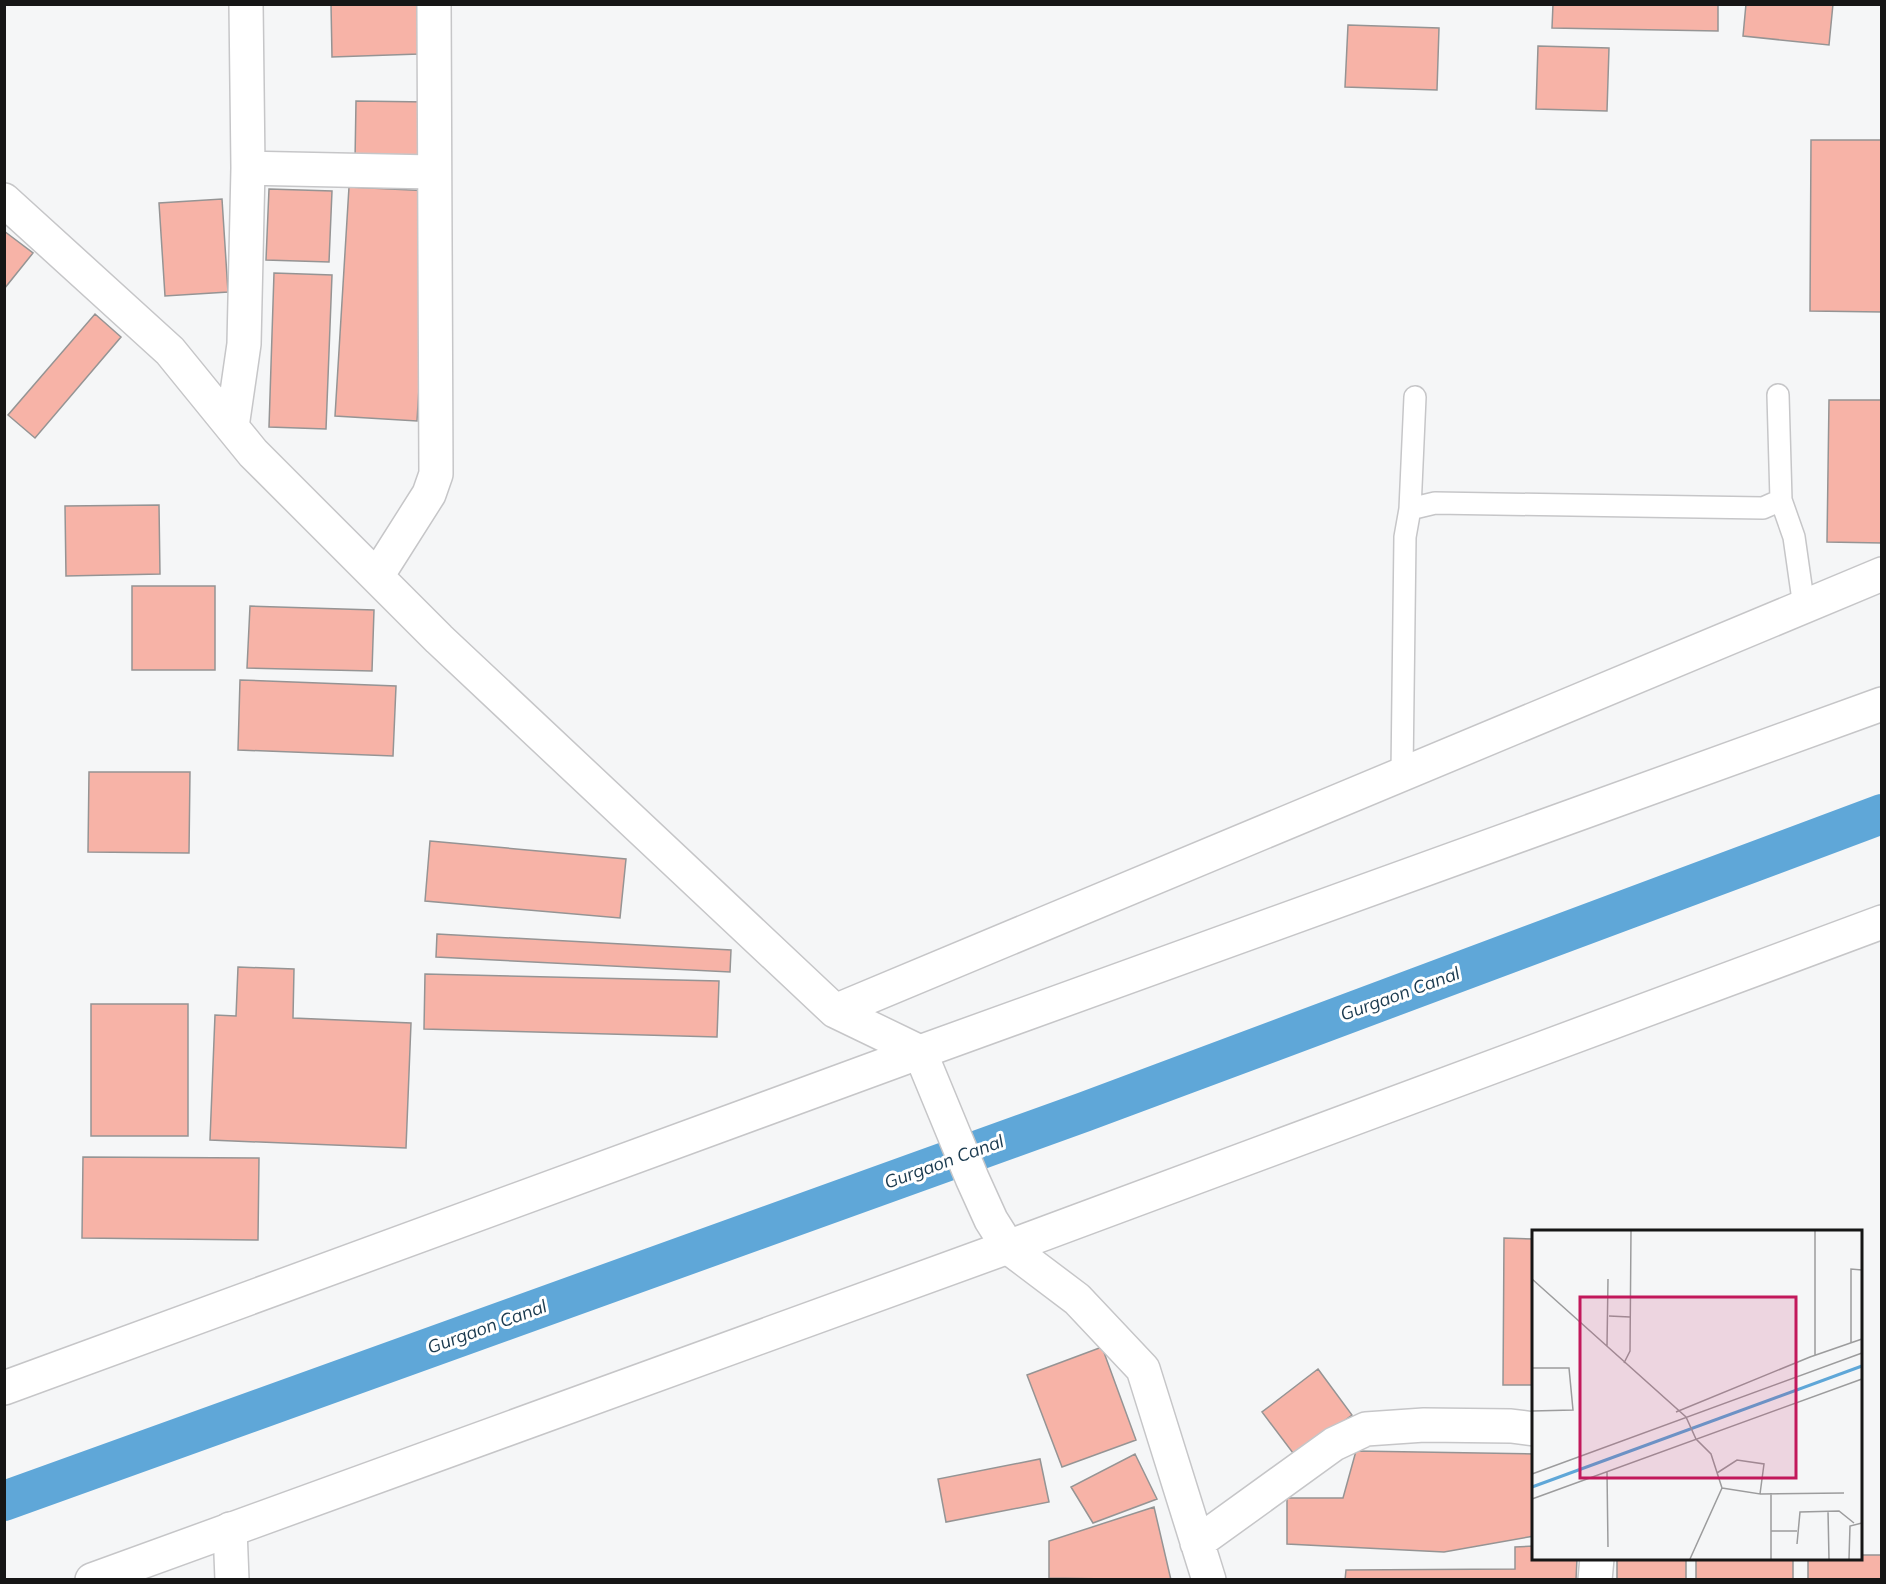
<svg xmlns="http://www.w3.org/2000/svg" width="1886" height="1584" font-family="Mulish,sans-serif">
	<rect width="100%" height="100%" fill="#f5f6f7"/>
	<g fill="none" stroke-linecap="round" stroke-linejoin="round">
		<path stroke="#5fa7d8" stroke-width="40" d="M4 1501 1084 1112 1882 814"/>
	</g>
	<path fill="#f7b3a7" stroke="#959494" stroke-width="1.5" d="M331 4H417L419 54 332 57Z
		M1553 4H1718V31L1552 28Z
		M1746 4H1833L1829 45 1743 36Z
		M1348 25 1439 28 1437 90 1345 87Z
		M1538 46 1609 48 1607 111 1536 109Z
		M356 101 427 102 425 161H355Z
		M1811 140H1882V312L1810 311Z
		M349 187 431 191 417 421 335 416Z
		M269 189 332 191 329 262 266 260Z
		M222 199 228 292 165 296 159 203Z
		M4 231 33 253 4 289Z
		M274 273 332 275 326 429 269 427Z
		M95 314 121 337 35 438 8 415Z
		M1829 400H1882V543L1827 542Z
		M159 505 160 574 66 576 65 506Z
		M132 586H215V670H132Z
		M250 606 374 610 372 671 247 668Z
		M240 680 396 686 393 756 238 750Z
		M89 772H190L189 853 88 852Z
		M430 841 626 859 620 918 425 901Z
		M437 934 731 950 730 972 436 957Z
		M238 967 294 969 293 1018 411 1023 406 1148 210 1140 215 1015 236 1016Z
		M425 974 719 981 717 1037 424 1029Z
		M91 1004H188V1136H91Z
		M83 1157 259 1158 258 1240 82 1238Z
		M1504 1238 1534 1239V1385H1503Z
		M1102 1347 1136 1440 1062 1467 1027 1375Z
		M1318 1369 1352 1415 1296 1457 1262 1412Z
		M1356 1451 1534 1454V1536L1444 1552 1287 1544V1498H1343Z
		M1135 1454 1157 1499 1093 1523 1071 1487Z
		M1040 1459 1049 1502 946 1522 938 1479Z
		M1154 1507 1171 1580 1049 1578V1541Z
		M1534 1546V1558H1577L1576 1580H1345L1346 1570 1515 1569V1547Z
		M1860 1555H1882V1580H1808V1558H1860Z
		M1617 1558H1686V1580H1617Z
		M1696 1558H1793V1580H1696Z"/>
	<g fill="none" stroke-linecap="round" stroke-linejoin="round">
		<defs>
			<path id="service" d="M1781 500 1794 537 1804 607
				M1410 509 1415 397
				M1402 773 1405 537 1410 509 1435 503 1763 508 1781 500 1778 395"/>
			<path id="minor" d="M248 168 433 172
				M4 200 170 351 253 453 439 639 835 1011 920 1052 972 1178 991 1220 1008 1247 1077 1299 1143 1369 1209 1580
				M232 427 244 344 248 168 246 4
				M377 576 429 494 436 474 434 4
				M835 1011 1882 574
				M4 1388 920 1052 1882 704
				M230 1529 232 1580
				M1197 1543 1334 1444 1366 1429 1424 1425 1511 1426 1534 1429
				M1595 1580 1597 1558"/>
			<path id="tertiary" d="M92 1580 1008 1247 1882 922"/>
		</defs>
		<use href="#service" stroke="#c6c6c8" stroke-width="24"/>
		<use href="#minor" stroke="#c6c6c8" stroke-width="36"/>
		<use href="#tertiary" stroke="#c6c6c8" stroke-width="36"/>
		<use href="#service" stroke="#fff" stroke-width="21"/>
		<use href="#minor" stroke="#fff" stroke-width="33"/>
		<use href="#tertiary" stroke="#fff" stroke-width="33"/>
	</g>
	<g text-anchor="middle" stroke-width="6" stroke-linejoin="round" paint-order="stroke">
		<g font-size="18" font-style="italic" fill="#1a3a4f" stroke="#fff">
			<text transform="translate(1400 994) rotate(-20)" y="6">Gurgaon Canal</text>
			<text transform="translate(944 1162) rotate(-20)" y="6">Gurgaon Canal</text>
			<text transform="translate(487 1327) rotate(-20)" y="6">Gurgaon Canal</text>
		</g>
	</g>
	<g transform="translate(1532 1230)">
		<rect width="330" height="330" fill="#f5f6f7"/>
		<path fill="none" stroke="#5fa7d8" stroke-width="3" d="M0 257 330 136"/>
		<path fill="none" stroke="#9c9c9d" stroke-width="1.5" d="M0 49 154 187 164 209 179 224 190 258 158 329M77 86 98 87M319 113V39L330 40M75 116 76 49M283 125V1M92 133 98 121 99 1M0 138H37L41 180 0 181M144 182 278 127 330 109M75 242 76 317M185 243 205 230 232 234 228 264 190 258M0 244 330 123M228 264 312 263M0 269 330 149M296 281 297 329M239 301H265M265 314 268 282 307 281 322 293M239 329V263M317 329 318 296 330 293"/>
		<path fill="#c2185b" fill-opacity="0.15" stroke="#c2185b" stroke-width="3" d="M48 67H264V248H48Z"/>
		<rect width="330" height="330" fill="none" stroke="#161616" stroke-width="3"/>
	</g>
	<rect width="1886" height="1584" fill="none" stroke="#161616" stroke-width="12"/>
</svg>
